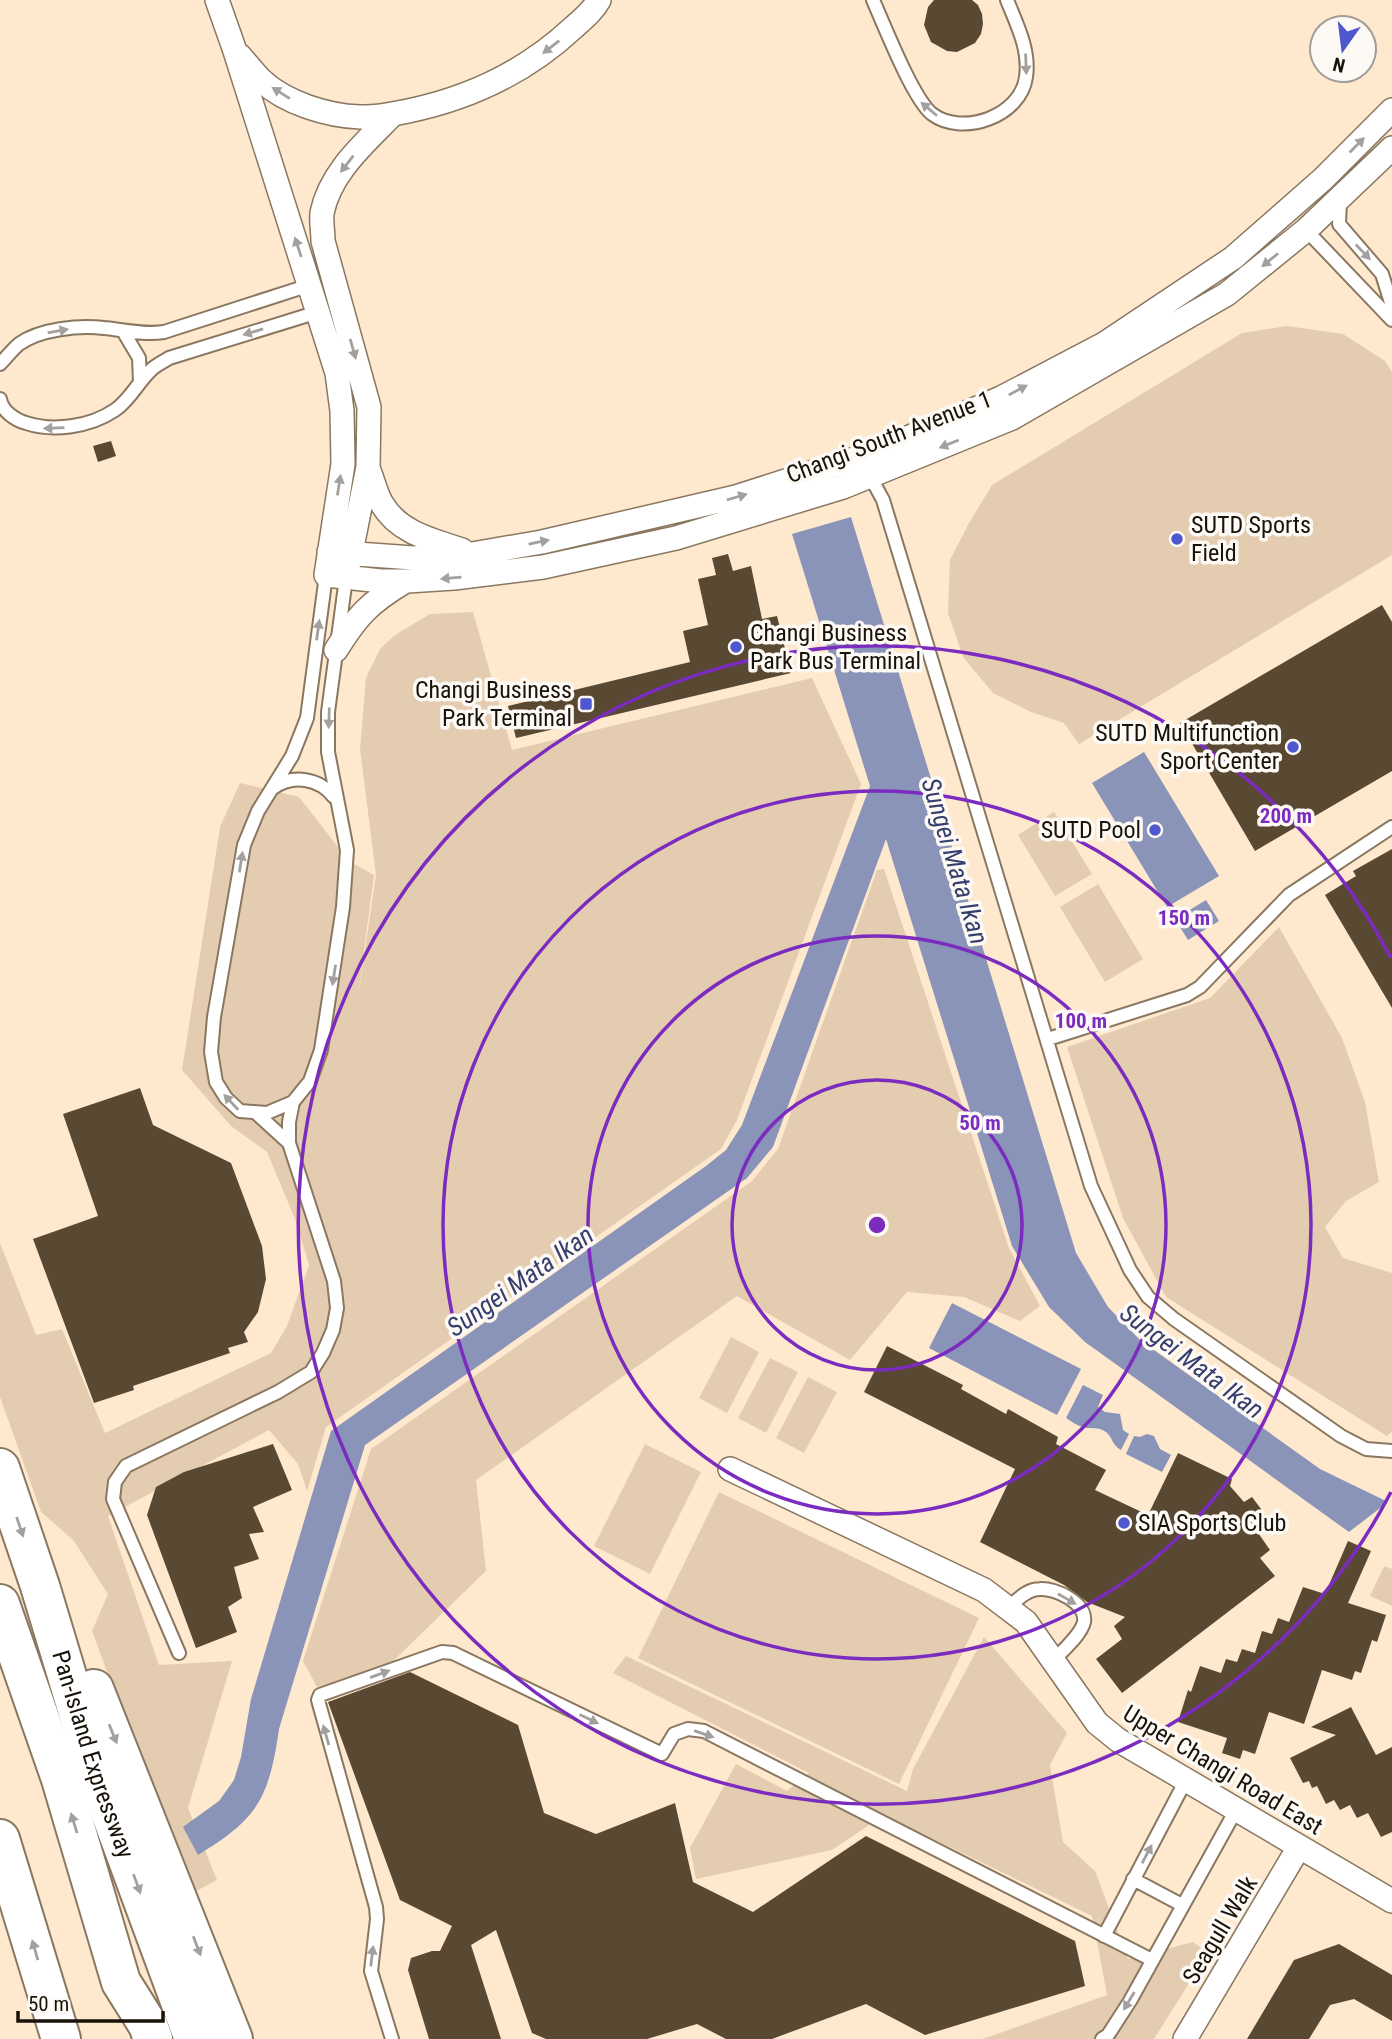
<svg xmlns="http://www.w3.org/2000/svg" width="1392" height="2039" font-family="'Roboto Condensed',sans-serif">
	<rect width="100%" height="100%" fill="#fee9cf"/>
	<path fill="#e4ccb1" d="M1287 326 1343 334 1385 361 1392 372V555L1079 744 1064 723 1031 712 993 693 963 657 948 613 950 560 969 523 992 485 1242 333Z
		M473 612 512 750 812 678 861 784 737 1120 721 1149 326 1427 307 1491 298 1464 269 1430 108 1516 159 1665 232 1661 188 1808 217 1880 189 1895 92 1631 108 1594 74 1541 41 1512 0 1397V1243L36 1335 62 1329 105 1433 271 1353 287 1326 309 1265 295 1219 267 1152 231 1126 182 1070 220 827 240 783 299 797 349 861 374 875 357 1004 376 875 360 749 366 678 380 649 395 635 430 614Z
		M1054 812 1092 874 1055 896 1018 835Z
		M884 869 1009 1248 1040 1306 1020 1321 964 1297 907 1292 850 1360 737 1296 476 1480 486 1571 388 1666 317 1687 303 1661 371 1449 752 1181 778 1149 877 870Z
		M1098 884 1143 959 1105 982 1060 907Z
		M1279 927 1342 1038 1365 1102 1379 1182 1346 1201 1325 1227 1343 1258 1392 1273V1431L1387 1436 1166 1297 1123 1218 1067 1047 1210 998Z
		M731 1337 759 1352 727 1413 699 1398Z
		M770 1358 798 1372 766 1433 738 1418Z
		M808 1377 837 1392 804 1453 776 1438Z
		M645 1444 701 1472 650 1574 594 1546Z
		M719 1492 979 1618 899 1784 638 1658Z
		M1384 1566 1392 1569V1606L1370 1596Z
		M984 1637 1067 1733 1050 1765 1063 1842 1095 1871 1128 1959 1193 1942 1208 1953 1154 2039H983L1107 1995 1092 1916 884 1815 832 1850 696 1879 690 1848 736 1764 787 1791 809 1773 613 1673 626 1656 907 1791 913 1769Z"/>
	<path fill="#8a93b8" d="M851 517 1076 1253 1108 1307 1140 1340 1320 1469 1388 1502 1349 1532 1085 1342 1049 1307 1012 1246 886 839 773 1147 747 1178 365 1445 279 1729C269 1798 258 1819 198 1855L183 1827 219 1801 234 1780 241 1757 251 1699 331 1431 706 1166 726 1150 742 1125 870 786 792 534Z
		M1144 752 1219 876 1167 907 1092 783Z
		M1206 900 1219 921 1188 940 1175 919Z
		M952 1303 1081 1369 1057 1415 929 1348Z
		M1083 1385 1103 1395 1098 1407 1105 1412 1120 1414 1123 1430 1129 1434 1121 1450C1112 1445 1113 1438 1106 1432 1099 1427 1095 1429 1088 1428 1081 1428 1072 1422 1066 1418Z
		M1147 1434 1154 1436 1160 1449 1171 1455 1162 1472 1126 1454 1134 1436 1140 1437Z"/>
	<path fill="#594832" d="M934 0H972L978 5 982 14 983 24 981 34 975 43 957 52 947 51 931 42 924 25 928 7Z
		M111 441 116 456 98 462 93 446Z
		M728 554 733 571 751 566 762 619 777 616 791 673 516 738 508 706 690 662 683 631 708 625 698 579 716 575 712 558Z
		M1382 605 1392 622V771L1255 851 1180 723Z
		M1392 849V1008L1325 895 1356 876 1353 871Z
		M140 1088 153 1125 231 1163 262 1246 266 1279 258 1312 244 1332 248 1342 228 1348 230 1353 133 1386 134 1390 94 1403 33 1239 98 1216 63 1114Z
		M887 1346 963 1385 961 1389 1006 1414 1008 1409 1058 1437 1056 1444 1106 1470 1095 1490 1148 1515 1178 1453 1232 1479 1230 1486 1244 1502 1252 1497 1267 1517 1254 1527 1270 1550 1260 1558 1275 1576 1122 1693 1096 1659 1122 1639 1114 1626 1125 1617 1087 1602 1064 1585 980 1542 1015 1469 864 1392Z
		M273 1444 292 1490 253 1507 264 1532 249 1534 259 1559 234 1567 242 1598 228 1607 237 1632 196 1648 147 1515 156 1487 184 1472Z
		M1348 1541 1371 1551 1348 1603 1386 1615 1377 1642 1372 1640 1361 1673 1355 1671 1352 1680 1322 1670 1304 1724 1269 1712 1255 1754 1243 1750 1240 1759 1222 1753 1227 1738 1178 1722 1188 1690 1191 1692 1200 1666 1221 1673 1226 1659 1237 1662 1242 1649 1255 1653 1262 1631 1272 1634 1278 1618 1289 1622 1303 1587 1325 1594Z
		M410 1672 518 1725 544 1813 596 1834 675 1803 693 1882 753 1912 866 1836 1075 1941 1085 1986 925 2035 866 2004 772 2039H726L697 2024 647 2039H546L532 2033 496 1930 471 1945 501 2039H429L408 1970 411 1958 432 1951H440L452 1926 400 1900 328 1702Z
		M1351 1707 1376 1755 1392 1747V1832L1381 1837 1368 1813 1357 1818 1350 1805 1340 1810 1334 1800 1326 1804 1317 1786 1312 1788 1309 1781 1303 1783 1290 1758 1336 1735 1311 1727Z
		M1339 1944 1392 1975V2021L1354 1999 1330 2005 1309 2039H1247L1294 1960Z"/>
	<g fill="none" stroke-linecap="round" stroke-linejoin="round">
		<defs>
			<path id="lane" d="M873 0C884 25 913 99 932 114 963 137 1021 116 1026 77 1030 50 1017 25 1007 0
				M1340 200 1339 224 1382 274 1392 306
				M1306 230 1392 320
				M123 331 139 358 140 382
				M0 364C6 358 12 350 19 344 40 329 79 325 104 328 125 330 143 335 164 332L310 285
				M0 399C2 411 15 420 26 423 53 432 90 427 115 410 130 400 138 382 151 370 156 365 163 362 169 358L318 312
				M870 476 883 500 1091 1186 1130 1270 1148 1297 1174 1319 1341 1436 1366 1449 1392 1451
				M273 788C293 774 319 778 334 797
				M1048 1039 1187 995 1200 987 1289 895 1392 827
				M293 1102 267 1113 240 1111 226 1098 216 1082 211 1052 214 1017 244 845 258 811 292 756 307 718 326 575
				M255 1112 289 1143
				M1008 1608C1017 1600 1027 1589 1040 1589 1056 1588 1087 1603 1084 1622 1081 1635 1063 1650 1053 1661
				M179 1653 113 1499 115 1482 126 1466 278 1392 311 1372 323 1353 333 1330 337 1308 334 1281 289 1143V1122L293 1102 310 1081 321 1050 343 907 347 850 328 752V712L346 578
				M1133 1879 1182 1905
				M1104 1936 1186 1780
				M392 2039 371 1971 377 1919 376 1907 318 1700 320 1695 442 1652 453 1653 662 1754 674 1734 688 1729 704 1731 1152 1960
				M1102 2039 1108 2035 1130 2001 1236 1810"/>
			<path id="street" d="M217 0 235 51 337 373 342 411 343 464 326 575 381 581H407L454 578 543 567 676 538 843 487 870 476 1012 418 1227 294 1306 230 1392 148
				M240 56C247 64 254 73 261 80 285 103 328 116 360 117 376 118 393 114 408 111 471 98 527 71 574 27 583 19 593 11 599 0
				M368 468C373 480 376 494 382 504 399 533 432 540 462 550
				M329 552 413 558 472 554 542 542 736 497 870 454 1001 398 1104 344 1233 258 1323 179 1392 110
				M348 567 368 467 369 407 323 241C323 232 321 221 322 213 330 172 366 142 393 114
				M336 650C357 616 369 603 404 582
				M730 1469 984 1590 1026 1622 1097 1723 1118 1740 1392 1901
				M1185 2039 1299 1847"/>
			<g id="highway">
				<path id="s1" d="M0 1468 40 1586 99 1782 194 2039"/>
				<path d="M0 1604 61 1779 121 1982 148 2025 153 2039"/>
				<path d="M94 1689 233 2039"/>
				<path d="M0 1839 61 2039"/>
			</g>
		</defs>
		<use href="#lane" stroke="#8a7760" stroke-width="16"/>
		<use href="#street" stroke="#8a7760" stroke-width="26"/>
		<use href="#highway" stroke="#8a7760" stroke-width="42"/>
		<use href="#lane" stroke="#fff" stroke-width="12"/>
		<use href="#street" stroke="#fff" stroke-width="23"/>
		<use href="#highway" stroke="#fff" stroke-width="38"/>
	</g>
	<defs><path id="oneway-solid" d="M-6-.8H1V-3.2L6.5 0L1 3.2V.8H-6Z" transform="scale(1.75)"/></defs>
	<g fill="#a3a09d">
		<use href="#oneway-solid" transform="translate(551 47) rotate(142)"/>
		<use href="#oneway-solid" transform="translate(1026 64) rotate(88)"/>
		<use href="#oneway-solid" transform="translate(281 93) rotate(-148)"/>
		<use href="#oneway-solid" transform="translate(929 109) rotate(-140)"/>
		<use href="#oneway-solid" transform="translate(1357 145) rotate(-45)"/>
		<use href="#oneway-solid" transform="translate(347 164) rotate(128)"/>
		<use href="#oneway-solid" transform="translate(298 247) rotate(-108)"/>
		<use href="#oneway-solid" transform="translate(1363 252) rotate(46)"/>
		<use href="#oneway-solid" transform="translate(1270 260) rotate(141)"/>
		<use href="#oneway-solid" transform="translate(58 331) rotate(-10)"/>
		<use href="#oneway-solid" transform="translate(253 332) rotate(163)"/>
		<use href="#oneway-solid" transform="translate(353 349) rotate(74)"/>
		<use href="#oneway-solid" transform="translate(1018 390) rotate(-28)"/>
		<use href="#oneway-solid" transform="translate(54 428) rotate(178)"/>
		<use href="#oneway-solid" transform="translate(949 444) rotate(158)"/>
		<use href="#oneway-solid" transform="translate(339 485) rotate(-81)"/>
		<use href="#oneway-solid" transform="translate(737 497) rotate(-16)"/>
		<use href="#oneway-solid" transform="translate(539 542) rotate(-11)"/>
		<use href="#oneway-solid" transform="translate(451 578) rotate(175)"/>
		<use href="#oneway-solid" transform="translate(318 630) rotate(-82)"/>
		<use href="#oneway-solid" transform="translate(329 718) rotate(92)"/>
		<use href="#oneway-solid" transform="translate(241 862) rotate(-81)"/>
		<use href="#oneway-solid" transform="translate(334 975) rotate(99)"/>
		<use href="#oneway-solid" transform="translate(231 1102) rotate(-133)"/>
		<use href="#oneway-solid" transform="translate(20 1527) rotate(71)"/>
		<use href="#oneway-solid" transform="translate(1067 1599) rotate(30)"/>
		<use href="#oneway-solid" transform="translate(380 1674) rotate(-20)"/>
		<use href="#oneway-solid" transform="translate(589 1719) rotate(26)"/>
		<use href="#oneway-solid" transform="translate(113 1734) rotate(68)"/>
		<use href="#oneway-solid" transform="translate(704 1734) rotate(19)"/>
		<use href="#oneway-solid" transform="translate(326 1735) rotate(-106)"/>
		<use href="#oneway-solid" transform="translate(74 1823) rotate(-107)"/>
		<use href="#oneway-solid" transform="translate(1147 1854) rotate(-62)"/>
		<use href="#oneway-solid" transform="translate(137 1884) rotate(70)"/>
		<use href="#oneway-solid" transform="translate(197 1946) rotate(69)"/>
		<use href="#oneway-solid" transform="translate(35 1950) rotate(-106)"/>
		<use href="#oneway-solid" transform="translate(372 1956) rotate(-83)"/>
		<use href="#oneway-solid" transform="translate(1129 2001) rotate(121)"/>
	</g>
	<g fill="none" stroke="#7b2cbf" stroke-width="3.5">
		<circle cx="877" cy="1225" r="145"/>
		<circle cx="877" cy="1225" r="289"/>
		<circle cx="877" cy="1225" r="434"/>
		<path d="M1391 1492A579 579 0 1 1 1391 958"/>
	</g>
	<g fill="#4e58ce" stroke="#fdf9f4" stroke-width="2.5">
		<circle cx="1177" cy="539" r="7"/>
		<circle cx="736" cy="647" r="7"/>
		<rect x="579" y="697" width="14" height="14" rx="3.5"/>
		<circle cx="1293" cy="747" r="7"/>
		<circle cx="1155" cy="830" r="7"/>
		<circle cx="1124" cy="1523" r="7"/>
	</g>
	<g text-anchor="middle" stroke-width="7" stroke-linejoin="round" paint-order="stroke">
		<g font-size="24" fill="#191209" stroke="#fdf9f4">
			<text transform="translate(889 437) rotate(-21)" y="8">Changi South Avenue 1</text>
			<text dy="8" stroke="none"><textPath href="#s1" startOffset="301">Pan-Island Expressway</textPath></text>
			<text transform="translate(1223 1770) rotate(31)" y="8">Upper Changi Road East</text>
			<text transform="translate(1220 1930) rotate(-59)" y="8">Seagull Walk</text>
		</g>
		<g font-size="24" fill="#191209" stroke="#fdf9f4" text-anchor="start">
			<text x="1191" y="533">SUTD Sports<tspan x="1191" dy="28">Field</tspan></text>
			<text x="750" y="641">Changi Business<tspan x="750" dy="28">Park Bus Terminal</tspan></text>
			<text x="572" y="698" text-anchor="end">Changi Business<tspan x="572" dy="28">Park Terminal</tspan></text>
			<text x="1279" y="741" text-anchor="end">SUTD Multifunction<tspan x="1279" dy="28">Sport Center</tspan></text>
			<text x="1141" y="838" text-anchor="end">SUTD Pool</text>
			<text x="1138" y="1531">SIA Sports Club</text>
		</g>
		<g font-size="26" font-style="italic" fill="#363e70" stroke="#fdf9f4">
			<text transform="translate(955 861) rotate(73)" y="9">Sungei Mata Ikan</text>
			<text transform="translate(520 1281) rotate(-35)" y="9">Sungei Mata Ikan</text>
			<text transform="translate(1192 1361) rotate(37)" y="9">Sungei Mata Ikan</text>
		</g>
	</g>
	<circle cx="877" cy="1225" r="10" fill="#7b2cbf" stroke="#fdf9f4" stroke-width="3.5"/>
	<g font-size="21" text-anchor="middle" font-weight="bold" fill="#7b2cbf" stroke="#fdf9f4" stroke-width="7" stroke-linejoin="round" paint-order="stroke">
		<text x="1286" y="823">200 m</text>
		<text x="1184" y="925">150 m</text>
		<text x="1081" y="1028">100 m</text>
		<text x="980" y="1130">50 m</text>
	</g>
	<g transform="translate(1343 49) rotate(194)"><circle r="33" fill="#fdf9f4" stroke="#a29d96" stroke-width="2"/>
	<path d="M0-5L12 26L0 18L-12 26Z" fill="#4e58ce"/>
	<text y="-10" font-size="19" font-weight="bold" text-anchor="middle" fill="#191209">N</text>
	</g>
	<path d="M18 2011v10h145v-10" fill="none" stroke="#191209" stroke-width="3.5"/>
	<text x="28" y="2011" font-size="21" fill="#191209" stroke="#fdf9f4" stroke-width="5" paint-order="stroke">50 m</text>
</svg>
